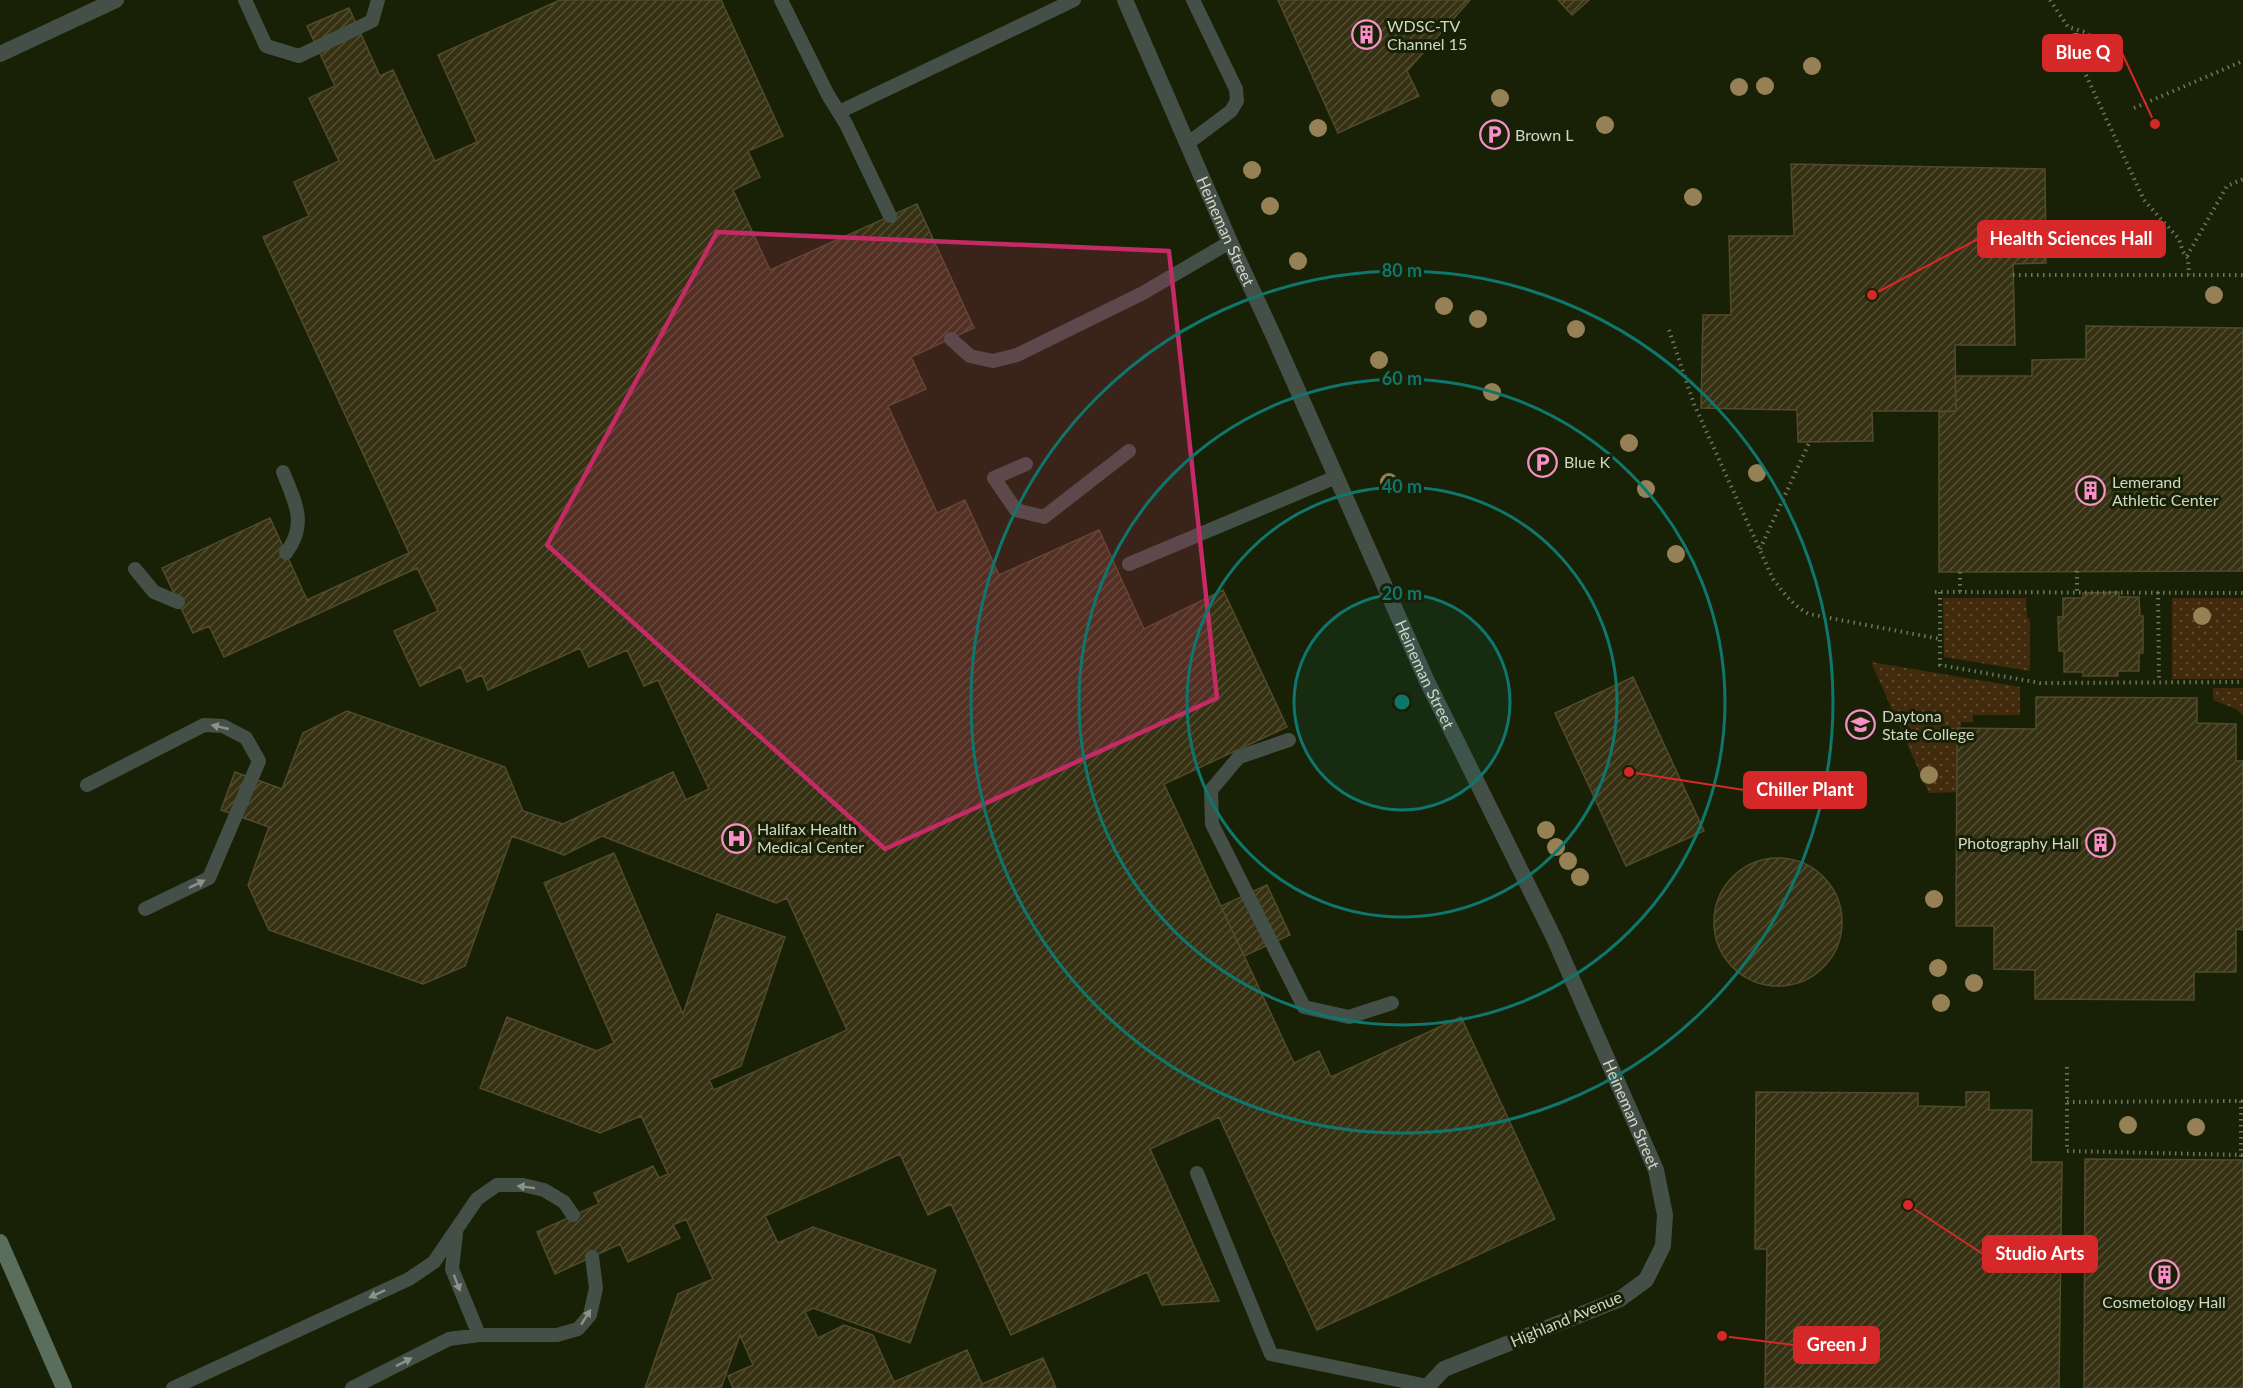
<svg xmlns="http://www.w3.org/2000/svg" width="2243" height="1388" font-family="Lato,sans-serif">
	<defs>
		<pattern id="grass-dots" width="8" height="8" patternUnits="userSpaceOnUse" patternTransform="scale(1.5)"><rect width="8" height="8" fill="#422b0d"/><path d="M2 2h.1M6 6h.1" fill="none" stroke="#5c492f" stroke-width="1.8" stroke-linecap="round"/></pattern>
		<pattern id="building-hatch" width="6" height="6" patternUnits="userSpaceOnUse" patternTransform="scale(1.5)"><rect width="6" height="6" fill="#373113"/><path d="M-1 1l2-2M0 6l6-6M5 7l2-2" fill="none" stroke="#534e34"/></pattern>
	</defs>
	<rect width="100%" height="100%" fill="#182105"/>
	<path fill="url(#grass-dots)" d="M1943 598H2026L2027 618 2030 619V671L1944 657Z
		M2172 598H2243V679H2172Z
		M1871 662 2020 687V715H1973V722H1961L1960 792 1929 793Z
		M2213 688H2243V715L2236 709 2213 700Z"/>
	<path fill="url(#building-hatch)" stroke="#524b2b" stroke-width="1.5" d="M560 0H721L783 136 748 151 760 177 733 190 770 270 917 204 974 328 911 357 926 389 888 406 937 513 965 500 999 575 1099 530 1144 629 1223 590 1287 727 1164 784 1294 1063 1319 1051 1331 1077 1461 1017 1555 1219 1317 1330 1219 1117 1150 1149 1219 1301 1162 1305 1147 1272 1011 1335 951 1204 928 1215 900 1154 765 1216 778 1243 813 1227 936 1270 910 1343 813 1308 805 1312 818 1338 844 1325 873 1335 894 1382 967 1350 982 1384 1043 1358 1056 1388H733L728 1376 753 1365 740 1335 721 1388H645L678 1294 713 1279 686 1219 673 1225 680 1238 628 1262 620 1244 555 1274 537 1232 599 1204 594 1193 653 1166 659 1178 668 1174 641 1116 600 1133 480 1088 507 1017 597 1051 614 1043 544 883 614 853 683 1014 717 914 785 937 741 1066 709 1080 714 1090 847 1030 787 898 776 903 602 836 564 855 512 836 465 966 423 984 269 930 248 885 269 827 221 810 235 772 282 789 303 733 347 711 505 767 523 811 563 824 673 772 686 800 709 789 658 680 644 686 627 650 589 667 580 648 488 690 482 675 467 682 461 667 420 686 394 631 438 611 417 568 224 657 209 626 193 633 162 568 270 518 307 600 409 553 263 237 309 216 294 182 339 161 309 98 335 86 307 26 349 8 380 76 393 70 435 161 477 142 438 55Z
		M1278 0H1470L1407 71 1419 96 1338 133Z
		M1558 0H1589L1572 15Z
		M1791 164 2045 169 2046 263 2013 264 2015 345H1955L1956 411H1872L1873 441 1798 442 1797 410 1701 408 1703 315H1731L1729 236H1794Z
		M2086 326 2243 328V571L1939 572V412L1956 411 1955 376H2032V360L2086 359Z
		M2119 592V597H2139L2140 616H2143V653H2139V671H2118V676H2083V672H2064V651H2059L2058 617H2063V598H2083V593Z
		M1633 677 1704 831 1626 866 1555 713Z
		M2036 697 2197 698V723L2236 724V761H2243V930L2236 929V972H2194V1000L2035 999V970L1994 969V926H1956L1957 728 2036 729Z
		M1714 922a64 64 0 1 1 128 0a64 64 0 1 1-128 0Z
		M1267 885 1290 935 1244 956 1221 906Z
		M1756 1092 1918 1093V1106L1966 1107V1092H1989V1110H2032L2031 1162H2062L2059 1388H1765L1767 1249H1755Z
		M2085 1159 2243 1160V1388H2084Z"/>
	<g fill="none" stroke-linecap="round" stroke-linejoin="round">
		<path stroke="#6e765f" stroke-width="4" stroke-dasharray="1.5 4.5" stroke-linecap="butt" d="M2050 0 2068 27 2088 33 2092 43 2079 60 2144 200 2179 239 2183 252 2188 258 2189 275
			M2134 108 2243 61
			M2187 256 2227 186 2243 179
			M2013 275H2243
			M1669 330 1694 404 1773 579C1784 593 1793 606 1809 614L1940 639
			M1760 549 1810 441
			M2077 571V592
			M1960 572V592
			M1935 592 2243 593
			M1940 592V665L2040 683 2243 682
			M2158 592 2159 682
			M2067 1067V1151L2243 1155
			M2067 1102 2241 1101V1160"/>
		<path stroke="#445047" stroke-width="14" d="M245 0 266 46 299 56 372 21 378 0
			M781 0 828 95 846 124 890 216
			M839 112 1074 0
			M1187 144 1231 111 1237 101 1236 89 1193 0
			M951 339 970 356 993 361 1017 355 1143 293 1230 242
			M1026 464 994 478 1016 510 1044 517 1129 451
			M283 472C295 502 308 524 286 553
			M1129 564 1336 477
			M135 569 154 592 178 602
			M1289 740 1239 757 1211 790 1212 824 1304 1007 1349 1017 1392 1003
			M87 785 204 725 223 726 246 738 259 761 209 878 145 909
			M1197 1173 1271 1354 1428 1386
			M456 1233 452 1269 479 1335
			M173 1388 409 1279 434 1262 477 1199 497 1185H523L544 1190 564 1202 573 1215
			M352 1388 449 1339 479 1335H557L578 1329 590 1315 596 1288 592 1257"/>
		<g stroke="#445047" stroke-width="16">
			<path id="s1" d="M1125 0 1230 242 1275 339 1426 679 1554 938 1656 1170 1665 1215 1663 1246 1646 1280 1620 1299 1444 1369 1426 1388"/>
			<path d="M0 54 116 0"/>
		</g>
		<path stroke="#5a6e5e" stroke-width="16" d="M0 1242 64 1388"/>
	</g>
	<g fill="#968056">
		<circle cx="2076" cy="42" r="9"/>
		<circle cx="1812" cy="66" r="9"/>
		<circle cx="1765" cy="86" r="9"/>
		<circle cx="1739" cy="87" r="9"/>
		<circle cx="1500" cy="98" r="9"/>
		<circle cx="1605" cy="125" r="9"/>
		<circle cx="1318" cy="128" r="9"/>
		<circle cx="1252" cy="170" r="9"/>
		<circle cx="1693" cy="197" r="9"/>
		<circle cx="1270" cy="206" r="9"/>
		<circle cx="1298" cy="261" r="9"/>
		<circle cx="2214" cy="295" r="9"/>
		<circle cx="1444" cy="306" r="9"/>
		<circle cx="1478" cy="319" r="9"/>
		<circle cx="1576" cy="329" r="9"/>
		<circle cx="1379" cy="360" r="9"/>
		<circle cx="1492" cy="392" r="9"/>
		<circle cx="1629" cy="443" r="9"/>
		<circle cx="1757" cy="473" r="9"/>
		<circle cx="1389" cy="482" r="9"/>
		<circle cx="1646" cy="489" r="9"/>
		<circle cx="1676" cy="554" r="9"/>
		<circle cx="2202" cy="616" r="9"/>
		<circle cx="1929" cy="775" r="9"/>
		<circle cx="1546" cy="830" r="9"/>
		<circle cx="1556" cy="847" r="9"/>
		<circle cx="1568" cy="861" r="9"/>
		<circle cx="1580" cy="877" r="9"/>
		<circle cx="1934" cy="899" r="9"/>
		<circle cx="1938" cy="968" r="9"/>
		<circle cx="1974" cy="983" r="9"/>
		<circle cx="1941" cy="1003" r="9"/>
		<circle cx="2128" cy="1125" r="9"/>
		<circle cx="2196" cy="1127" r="9"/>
	</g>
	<defs><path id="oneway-solid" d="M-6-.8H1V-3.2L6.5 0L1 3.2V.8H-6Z" transform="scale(1.5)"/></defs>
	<g fill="#8a9486">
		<use href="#oneway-solid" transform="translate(220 727) rotate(-167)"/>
		<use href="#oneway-solid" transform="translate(197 884) rotate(-26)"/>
		<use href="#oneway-solid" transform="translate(526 1187) rotate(-173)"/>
		<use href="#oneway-solid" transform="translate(457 1283) rotate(69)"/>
		<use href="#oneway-solid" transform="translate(377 1294) rotate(155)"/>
		<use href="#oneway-solid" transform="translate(586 1317) rotate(-58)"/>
		<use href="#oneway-solid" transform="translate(404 1362) rotate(-27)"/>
	</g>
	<path fill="#c42b66" fill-opacity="0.2" stroke="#c42b66" stroke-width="4.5" stroke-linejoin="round" d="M717 232 1169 251 1217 698 885 849 547 545Z"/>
	<circle cx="1402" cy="702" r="108" fill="#0f766e" fill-opacity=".12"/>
	<g fill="none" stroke="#0f766e" stroke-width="3">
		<circle cx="1402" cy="702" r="108"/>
		<circle cx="1402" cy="702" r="215"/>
		<circle cx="1402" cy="702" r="323"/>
		<circle cx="1402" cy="702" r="431"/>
	</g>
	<defs>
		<symbol id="building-ring" viewBox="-11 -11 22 22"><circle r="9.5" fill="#182105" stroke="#f98fc9" stroke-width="1.5"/><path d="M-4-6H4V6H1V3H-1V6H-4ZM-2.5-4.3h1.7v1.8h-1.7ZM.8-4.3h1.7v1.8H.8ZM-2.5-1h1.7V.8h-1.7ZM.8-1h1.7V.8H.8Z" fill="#f98fc9"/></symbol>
		<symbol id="parking-ring" viewBox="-11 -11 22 22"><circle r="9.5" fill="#182105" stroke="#f98fc9" stroke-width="1.5"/><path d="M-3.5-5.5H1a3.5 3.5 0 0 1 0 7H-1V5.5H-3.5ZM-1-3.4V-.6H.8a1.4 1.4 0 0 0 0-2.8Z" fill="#f98fc9"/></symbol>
		<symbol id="university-ring" viewBox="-11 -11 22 22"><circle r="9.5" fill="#182105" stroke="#f98fc9" stroke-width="1.5"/><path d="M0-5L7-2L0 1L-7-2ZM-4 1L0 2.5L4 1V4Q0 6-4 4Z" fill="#f98fc9"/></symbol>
		<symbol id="hospital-ring" viewBox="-11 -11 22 22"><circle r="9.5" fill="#182105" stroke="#f98fc9" stroke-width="1.5"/><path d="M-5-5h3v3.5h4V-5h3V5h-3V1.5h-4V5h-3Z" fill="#f98fc9"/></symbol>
	</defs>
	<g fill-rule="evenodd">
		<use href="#building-ring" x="1350" y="18" width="33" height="33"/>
		<use href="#parking-ring" x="1478" y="118" width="33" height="33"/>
		<use href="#parking-ring" x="1526" y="446" width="33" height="33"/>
		<use href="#building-ring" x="2074" y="474" width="33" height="33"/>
		<use href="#university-ring" x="1844" y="708" width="33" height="33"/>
		<use href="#hospital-ring" x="720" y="822" width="33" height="33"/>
		<use href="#building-ring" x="2084" y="826" width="33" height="33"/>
		<use href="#building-ring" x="2148" y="1258" width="33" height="33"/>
	</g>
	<g text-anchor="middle" stroke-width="6" stroke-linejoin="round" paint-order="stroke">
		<g font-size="16" fill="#d1d7c6" stroke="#182105" text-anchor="start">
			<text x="1387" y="32">WDSC-TV<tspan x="1387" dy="18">Channel 15</tspan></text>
			<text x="1515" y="141">Brown L</text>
			<text x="1564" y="468">Blue K</text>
			<text x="2112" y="488">Lemerand<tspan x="2112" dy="18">Athletic Center</tspan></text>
			<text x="1882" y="722">Daytona<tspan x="1882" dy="18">State College</tspan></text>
			<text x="757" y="835">Halifax Health<tspan x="757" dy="18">Medical Center</tspan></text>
			<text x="2079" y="849" text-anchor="end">Photography Hall</text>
			<text x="2164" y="1308" text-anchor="middle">Cosmetology Hall</text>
		</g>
		<g font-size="16" fill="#d1d7c6" stroke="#182105">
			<text dy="6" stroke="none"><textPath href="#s1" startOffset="252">Heineman Street</textPath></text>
			<text dy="6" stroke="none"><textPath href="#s1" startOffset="738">Heineman Street</textPath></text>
			<text dy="6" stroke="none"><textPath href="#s1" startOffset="1224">Heineman Street</textPath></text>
			<text transform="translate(1566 1319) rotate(-23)" y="6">Highland Avenue</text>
		</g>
	</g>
	<circle cx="1402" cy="702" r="9" fill="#0f766e" stroke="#182105" stroke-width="3"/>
	<g font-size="18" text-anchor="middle" font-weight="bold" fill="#0f766e" stroke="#182105" stroke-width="6" stroke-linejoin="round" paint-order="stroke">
		<text x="1402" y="277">80 m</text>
		<text x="1402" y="385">60 m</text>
		<text x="1402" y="493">40 m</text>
		<text x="1402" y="600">20 m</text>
	</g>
	<path fill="none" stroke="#d62828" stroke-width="2" d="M2155 124L2122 53M1872 295L1978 239M1629 772L1744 790M1908 1205L1983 1254M1722 1336L1794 1345"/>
	<g fill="#d62828" stroke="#182105" stroke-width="2">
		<circle cx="2155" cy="124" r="6"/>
		<circle cx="1872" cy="295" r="6"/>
		<circle cx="1629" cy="772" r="6"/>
		<circle cx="1908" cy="1205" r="6"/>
		<circle cx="1722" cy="1336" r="6"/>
	</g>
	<g fill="#d62828" stroke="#d62828" stroke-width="2">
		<rect x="2043" y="35" width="79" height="36" rx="6"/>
		<rect x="1978" y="221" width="187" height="36" rx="6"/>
		<rect x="1744" y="772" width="122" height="36" rx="6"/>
		<rect x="1983" y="1236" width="114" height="36" rx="6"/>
		<rect x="1794" y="1327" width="85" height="36" rx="6"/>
	</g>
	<g font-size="18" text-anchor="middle" font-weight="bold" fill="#fff">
		<text x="2083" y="59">Blue Q</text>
		<text x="2071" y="245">Health Sciences Hall</text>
		<text x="1805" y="796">Chiller Plant</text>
		<text x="2040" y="1260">Studio Arts</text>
		<text x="1837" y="1351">Green J</text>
	</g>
</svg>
